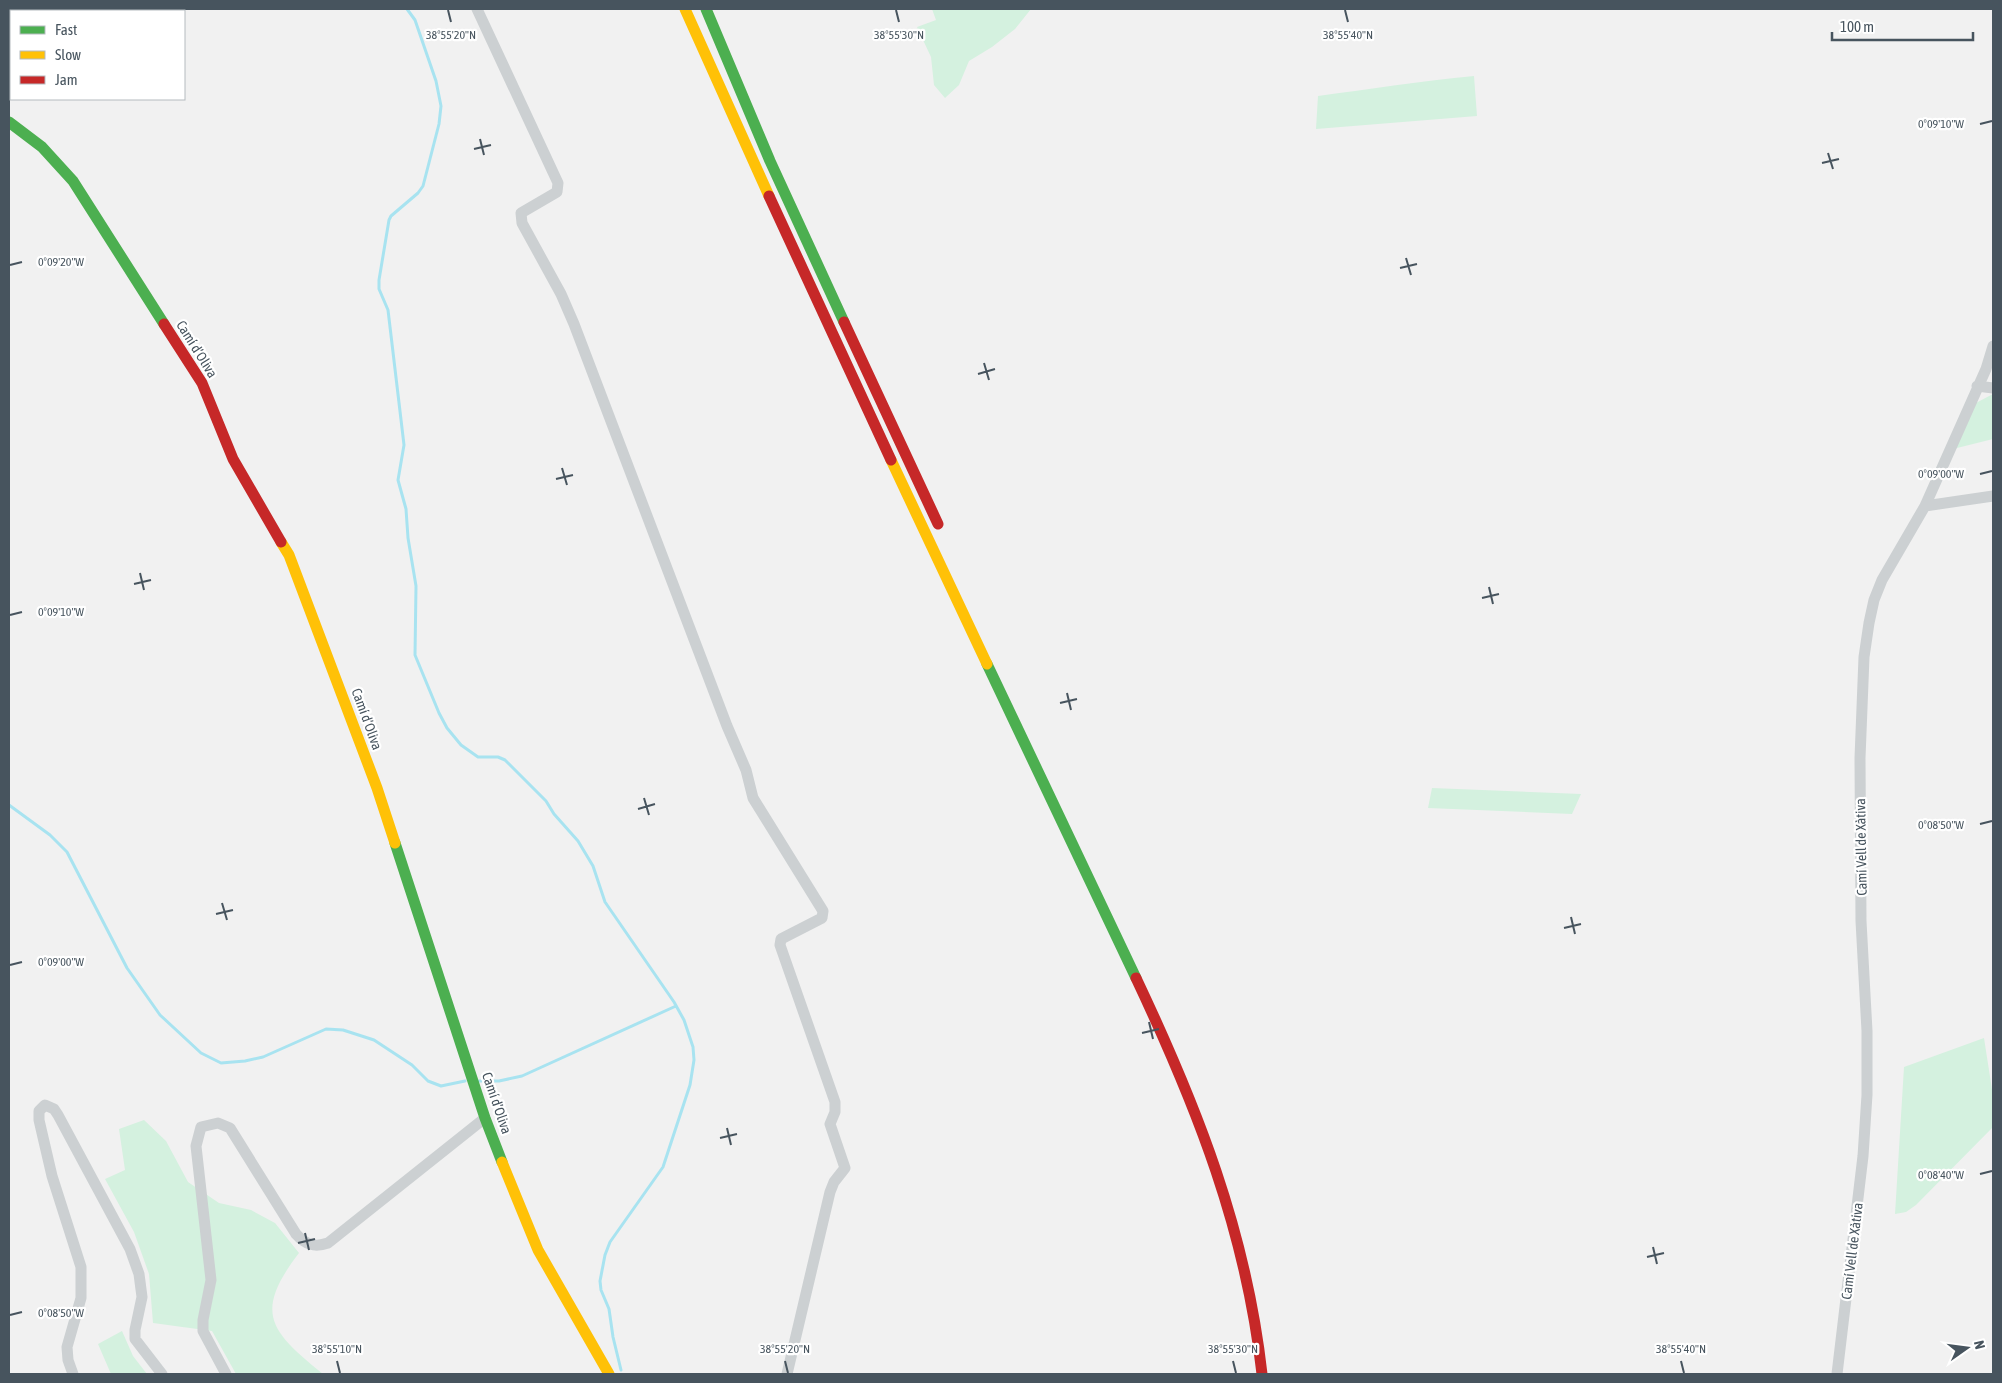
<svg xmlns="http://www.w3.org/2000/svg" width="2002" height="1383" font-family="'Asap Condensed',sans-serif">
	<rect width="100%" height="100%" fill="#f1f1f1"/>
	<path fill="#d4f1df" d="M932 9H1031L1015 29 992 47 969 61 959 85 945 98 934 85 931 57 917 27 936 20Z
		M1474 76 1477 116 1316 129 1318 96C1370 89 1421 81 1474 76Z
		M1993 394V439L1953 449 1972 405Z
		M1432 788 1581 794 1572 814 1428 808Z
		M1984 1038 1993 1096V1127L1916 1205 1906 1212 1895 1214 1904 1067Z
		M144 1120 166 1141 188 1182 219 1203 251 1210 275 1223 299 1253C253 1313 270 1331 323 1374H236L212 1331 153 1323 149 1274 134 1232 105 1179 125 1170 119 1129Z
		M122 1331 133 1356 147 1374H111L98 1344Z"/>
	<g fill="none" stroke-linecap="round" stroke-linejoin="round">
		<path stroke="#a8e3f0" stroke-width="3" d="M407 9 415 20 436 81 441 106 439 124 423 186 418 193 391 216 389 220 379 280V289L388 310 404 445 398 480 406 509 408 538 416 586 415 655 439 713 447 728 461 745 478 757H498L505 760 546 801 554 814 578 841 593 866 605 902 674 1002 684 1020 693 1047 694 1060 690 1085 663 1167 610 1242 605 1255 600 1281 601 1290 609 1309 613 1337 621 1370
			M9 805 50 835 67 852 127 968 160 1015 201 1053 221 1063 245 1061 263 1057 326 1029 343 1030 374 1040 412 1065 428 1081 441 1086 465 1081
			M479 1081H499L522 1076 676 1006"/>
		<path stroke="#ccd0d2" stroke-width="11" d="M477 9 558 183 557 192 521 213 522 223 561 294 574 324 727 726 746 770 753 798 823 911 822 918 781 939 780 945 835 1102V1112L830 1124 845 1168 834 1182 830 1192 787 1374
			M1977 386 1993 388
			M1925 506 1993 496
			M73 1374 68 1360 67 1347 81 1298V1267L52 1176 39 1120V1111L45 1105 54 1109 58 1115 130 1249 139 1274 142 1297 135 1330V1339L162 1374
			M226 1374 203 1331V1320L211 1280 196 1146 201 1127 218 1123 230 1128 296 1234C305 1244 314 1248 328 1243L485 1118
			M1837 1374 1863 1156 1867 1095V1031L1861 921 1860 758 1864 657 1869 623 1874 600 1882 580 1925 506 1986 369 1993 346"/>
		<path stroke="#4caf50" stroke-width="11" d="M706 9 770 161 844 322
			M9 122 42 147 73 181 164 324
			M987 664 1136 978
			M395 843 485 1118 502 1162"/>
		<path stroke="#ffc107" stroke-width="11" d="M685 9 769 196
			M891 460 987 664
			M281 542 289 555 377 788 395 843
			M502 1162 538 1250 609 1374"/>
		<path stroke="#c62828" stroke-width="11" d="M769 196 891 460
			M844 322 938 524
			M164 324 202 383 233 459 281 542
			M1136 978C1197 1107 1246 1231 1262 1374"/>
	</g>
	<path fill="none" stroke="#47545e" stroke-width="2" d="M448 10 451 22M896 10 899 22M1345 10 1348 22M1980 124 1992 121M480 139 484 155M474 149 491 145M1828 153 1833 169M1822 163 1839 159M1406 258 1411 275M10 265 22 262M1400 268 1417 264M984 363 989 380M978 374 995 369M562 468 567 485M1980 474 1992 471M556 479 573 475M140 573 144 590M134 584 151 580M1489 587 1493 604M1482 598 1499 594M10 615 22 612M1067 693 1071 710M1060 703 1077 699M644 798 649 815M638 809 655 804M1980 824 1992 821M222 903 227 920M216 914 233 910M1571 917 1575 934M1564 928 1581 924M10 965 22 962M1149 1022 1153 1039M1142 1033 1159 1029M727 1128 731 1145M720 1138 737 1134M1980 1174 1992 1171M305 1233 309 1250M298 1243 315 1239M1653 1247 1657 1264M1647 1257 1664 1253M10 1315 22 1312M337 1361 340 1373M785 1361 788 1373M1233 1361 1236 1373M1681 1361 1684 1373"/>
	<g text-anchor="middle" stroke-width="4.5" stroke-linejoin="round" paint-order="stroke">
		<g font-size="14" fill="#47545e" stroke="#fff">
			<text transform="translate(197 349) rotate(58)" y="5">Camí d’Oliva</text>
			<text transform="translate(367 719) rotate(70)" y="5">Camí d’Oliva</text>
			<text transform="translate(1861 847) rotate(-91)" y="5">Camí Vell de Xàtiva</text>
			<text transform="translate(497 1103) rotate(71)" y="5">Camí d’Oliva</text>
			<text transform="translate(1852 1251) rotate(-83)" y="5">Camí Vell de Xàtiva</text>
		</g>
	</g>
	<g font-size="12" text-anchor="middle" fill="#47545e" stroke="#fff" stroke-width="4.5" stroke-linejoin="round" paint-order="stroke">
		<text x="451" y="39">38°55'20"N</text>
		<text x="899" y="39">38°55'30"N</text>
		<text x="1348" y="39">38°55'40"N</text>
		<text x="1941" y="128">0°09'10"W</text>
		<text x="61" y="266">0°09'20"W</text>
		<text x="1941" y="478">0°09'00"W</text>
		<text x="61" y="616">0°09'10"W</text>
		<text x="1941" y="829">0°08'50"W</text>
		<text x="61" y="966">0°09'00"W</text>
		<text x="1941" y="1179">0°08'40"W</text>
		<text x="61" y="1317">0°08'50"W</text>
		<text x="337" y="1353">38°55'10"N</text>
		<text x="785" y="1353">38°55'20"N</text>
		<text x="1233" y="1353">38°55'30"N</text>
		<text x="1681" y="1353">38°55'40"N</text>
	</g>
	<rect width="2002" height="1383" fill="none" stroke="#47545e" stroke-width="20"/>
	<rect x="10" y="10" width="175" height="90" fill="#ffffff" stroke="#b5bbbf"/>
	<rect x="20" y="26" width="25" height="8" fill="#4caf50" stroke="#b5bbbf"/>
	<text x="55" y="35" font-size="15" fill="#47545e">Fast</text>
	<rect x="20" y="51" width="25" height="8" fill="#ffc107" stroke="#b5bbbf"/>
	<text x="55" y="60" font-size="15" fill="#47545e">Slow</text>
	<rect x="20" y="76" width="25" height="8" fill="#c62828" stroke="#b5bbbf"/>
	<text x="55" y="85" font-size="15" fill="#47545e">Jam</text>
	<g transform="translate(1967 1348) rotate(76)" stroke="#ffffff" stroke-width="4" paint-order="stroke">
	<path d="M0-4L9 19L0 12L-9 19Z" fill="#47545e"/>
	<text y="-8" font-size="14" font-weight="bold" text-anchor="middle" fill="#47545e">N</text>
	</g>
	<path d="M1832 32v8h141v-8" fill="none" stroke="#47545e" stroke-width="2.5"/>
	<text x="1840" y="32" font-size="15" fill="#47545e" stroke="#ffffff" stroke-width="4" paint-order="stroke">100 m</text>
</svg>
